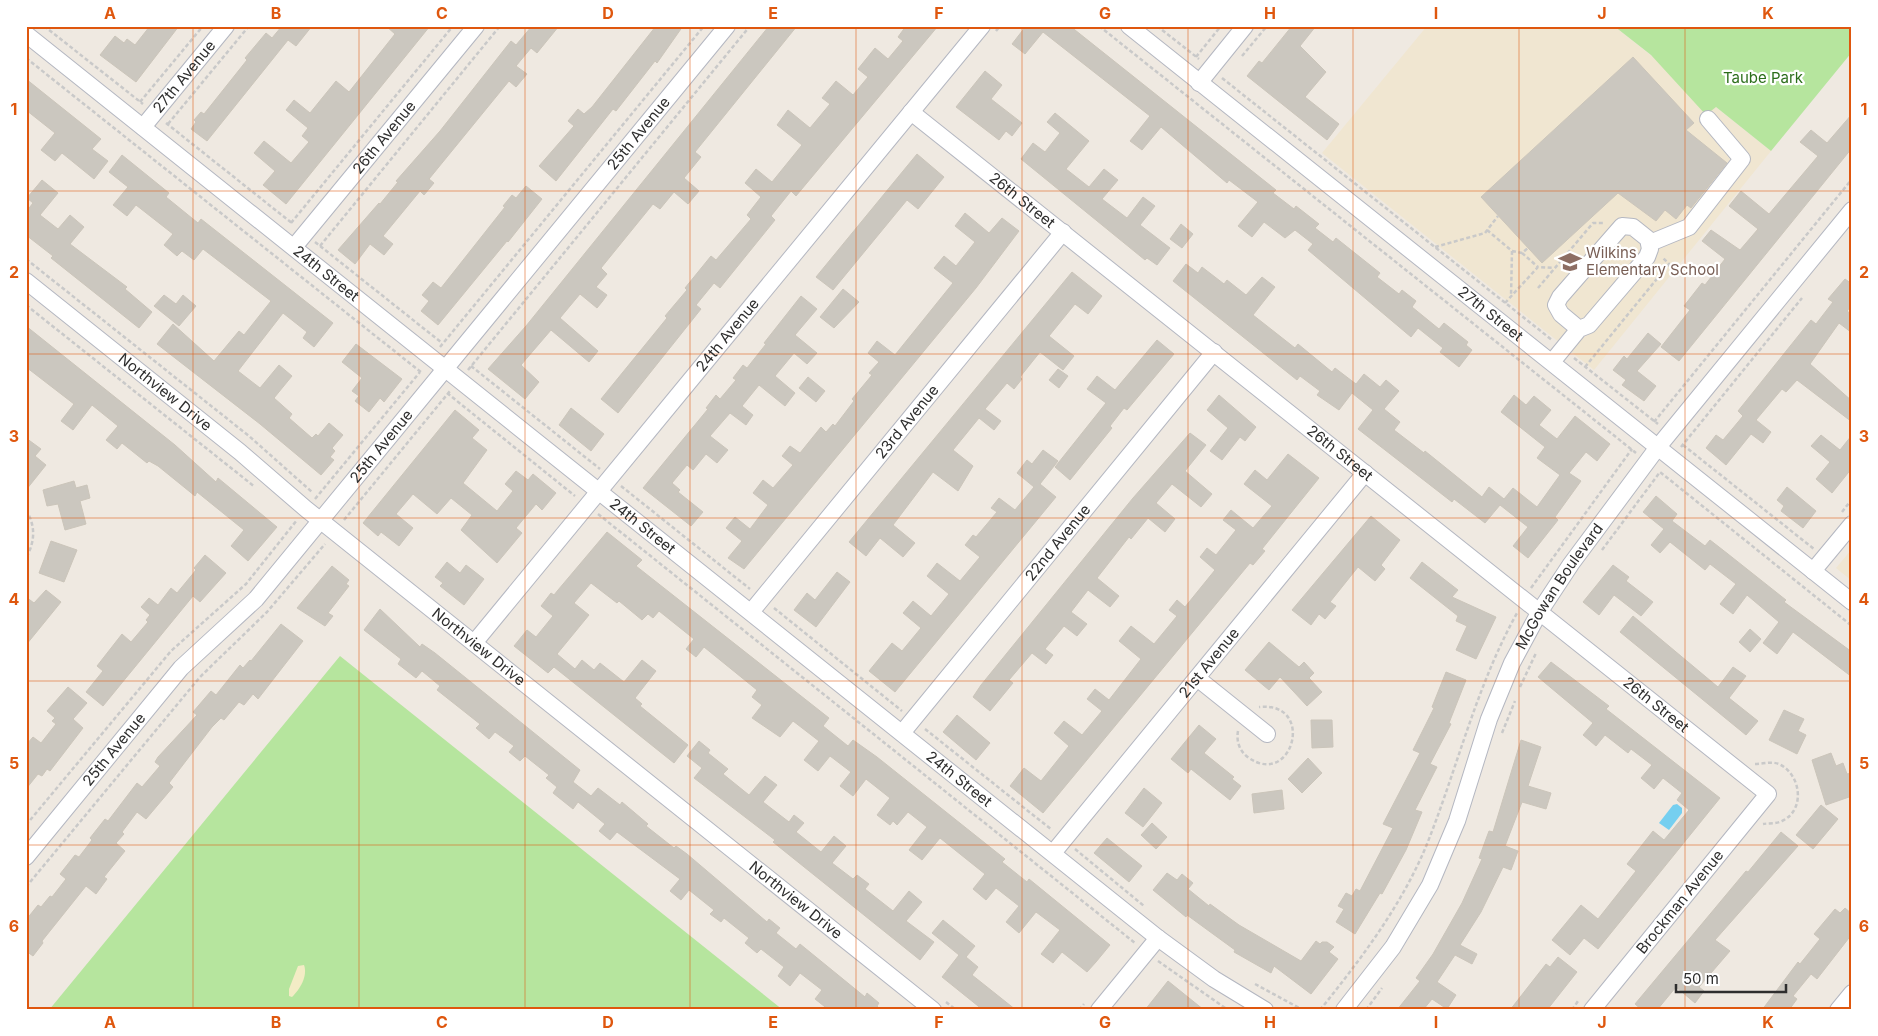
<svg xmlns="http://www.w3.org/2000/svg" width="1878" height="1036" font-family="Inter,sans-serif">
	<rect width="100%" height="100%" fill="#efe9e1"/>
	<path fill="#f0e6d1" d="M1427 26H1614L1771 151 1594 370 1322 153Z
		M1852 549V581L1836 568Z"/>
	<path fill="#b6e59e" d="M1614 26H1852V52L1771 151 1716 107 1706 115 1651 55Z
		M340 656 783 1010H49Z"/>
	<path fill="#f3ecc5" d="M304 965C308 976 300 989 292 997L289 996V989L298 966Z"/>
	<path fill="#75cff0" d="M1677 804 1682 808V813L1669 830 1659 823 1673 805Z"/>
	<path fill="#cbc7bf" stroke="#cbc5ba" d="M150 26H179L136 82 100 55 115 36 124 43 127 39 135 45Z
		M282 26H312L296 46 288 40 207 141 191 129 196 122 194 120 201 112 204 114 247 60 245 58 266 33 272 38Z
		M386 26H430L286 204 263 185 275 171 254 153 264 141 291 163 309 142 302 136 308 128 286 110 294 100 310 113 336 81 349 92 395 34Z
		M532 26H559L537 53 531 48 516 66 527 74 516 87 509 81 429 179 434 183 424 195 420 191 383 236 393 244 384 255 370 244 355 264 338 250 379 203 380 204 398 182 396 181 440 131 511 41 516 45Z
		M656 26H683L657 63 655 61 616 111 613 109 556 181 539 166 574 126 568 121 578 109 584 114 592 107Z
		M769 26H797L695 152 701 157 684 178 699 191 688 204 674 192 660 209 653 204 601 268 607 274 596 287 607 295 602 302 597 308 580 294 560 318 598 351 589 362 551 330 521 365 539 382 525 399 488 369 526 326Z
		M906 26H938L796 196 791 191 771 216 775 220 720 288 714 283 696 305 701 309 618 413 601 399 667 318 665 316 687 290 685 288 711 256 716 260 751 219 747 215 761 197 745 183 756 169 772 182 802 145 777 125 788 110 810 128 830 104 822 98 836 81 853 95 868 77 858 69 875 48 888 59 903 41 898 37Z
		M1026 26H1070L1276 190 1273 193 1294 209 1296 206 1319 224 1315 228 1333 242 1336 238 1380 273 1377 277 1399 294 1402 290 1416 301 1412 307 1439 329 1444 323 1468 342 1466 345 1472 350 1459 367 1440 352 1443 348 1418 328 1411 337 1308 250 1313 244 1295 230 1285 238 1264 222 1252 237 1238 226 1258 202 1229 180 1227 183 1161 127 1142 150 1130 141 1150 116 1043 32 1025 54 1012 44Z
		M1292 26H1316L1300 46 1326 72 1305 97 1339 124 1327 140 1247 76 1259 61 1262 63Z
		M1633 57 1694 123 1686 130 1727 163 1691 208 1687 205 1676 219 1665 210 1656 221 1618 193 1542 263 1481 197Z
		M985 71 1002 85 991 99 1022 123 1012 136 1006 131 999 140 956 107Z
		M26 79 101 139 92 149 108 161 94 179 62 153 55 161 41 150 55 133 26 110Z
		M1055 113 1089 141 1066 169 1089 187 1104 169 1118 180 1102 199 1127 218 1143 197 1155 206 1140 225 1170 248 1157 265 1147 258 1145 260 1021 159 1033 143 1045 152 1060 133 1047 122Z
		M1852 114V148L1679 361 1661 347 1690 310 1684 306 1702 283 1705 285 1725 259 1702 241 1711 230 1740 250 1758 229 1729 206 1741 191 1769 214 1818 156 1800 142 1811 130 1827 143Z
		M917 154 944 177 918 209 907 200 833 290 816 277Z
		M122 155 169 193 166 197 198 223 201 219 333 323 314 347 303 338 307 332 283 313 238 371 260 388 279 365 292 376 274 398 292 414 289 418 312 438 316 434 318 436 329 423 343 435 332 448 335 451 330 457 334 460 321 475 260 424 157 344 173 324 214 361 239 331 244 335 271 301 203 249 194 260 182 251 177 256 164 245 173 234 136 205 127 216 113 205 128 187 109 172Z
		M42 180 58 193 40 215 58 229 70 215 84 227 70 244 127 287 125 289 152 312 139 328 51 258 53 256 26 235V212L33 203 27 198Z
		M526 186 542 199 508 242 507 241 438 325 421 311 429 301 422 295 433 282 441 288 505 207 503 206 512 195 516 198Z
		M965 213 989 233 1002 218 1019 231 976 288 744 569 728 558 742 541 726 528 735 517 750 529 768 505 753 493 763 480 773 488 793 465 782 456 790 446 800 453 821 427 826 432 833 424 835 426 854 401 852 399 872 375 869 373 879 362 868 353 877 341 895 355 953 283 934 268 944 256 956 266 975 242 955 226Z
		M1181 224 1193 234 1182 248 1170 239Z
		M1186 264 1198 273 1202 267 1224 284 1227 280 1246 295 1262 277 1275 287 1253 315 1295 348 1298 344 1332 372 1335 368 1356 384 1364 374 1380 387 1386 380 1399 391 1384 409 1400 422 1394 430 1424 453 1425 451 1482 497 1489 487 1504 499 1513 488 1537 507 1560 475 1537 458 1545 447 1501 412 1514 395 1526 405 1534 396 1551 410 1539 425 1557 439 1575 416 1610 444 1597 461 1586 452 1569 473 1581 481 1555 517 1558 520 1528 558 1513 546 1528 527 1500 505 1485 523 1454 499 1452 502 1358 429 1373 410 1352 393 1339 410 1317 395 1320 391 1300 376 1297 380 1173 281Z
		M1072 272 1102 296 1088 314 1075 304 1049 336 1074 356 1063 370 1040 352 1020 377 1022 379 1014 389 1007 383 985 409 1001 421 994 430 979 418 953 450 973 466 958 491 933 472 893 525 915 543 903 557 880 538 866 556 849 542Z
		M1845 279 1852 284V305L1847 311 1852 315V333L1839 323 1810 364 1852 401V422L1797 380 1786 392 1782 389 1756 420 1771 432 1763 443 1751 434 1726 465 1706 448 1716 435 1723 440 1743 416 1738 411 1811 320 1816 324 1833 302 1828 299Z
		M843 289 859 302 834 328 820 317Z
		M164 295 176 304 183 295 196 306 179 326 154 306Z
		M801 296 817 309 795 335 817 353 807 364 794 353 775 376 795 393 785 406 759 385 742 406 753 415 746 425 730 413 710 436 728 450 717 463 706 454 693 470 687 465 672 483 680 490 678 492 703 512 691 526 643 488 708 409 706 408 716 395 720 399 736 380 733 378 743 365 747 368 766 344 764 343Z
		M26 326 175 445 216 482 218 478 277 527 248 561 231 546 244 530 197 492 195 496 158 466 149 461 147 463 122 443 117 449 106 440 118 426 92 405 73 430 61 421 74 404 26 367Z
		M1648 333 1661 344 1637 371 1656 386 1644 401 1622 385 1626 380 1613 370 1624 356 1627 359Z
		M1157 340 1174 354 1127 410 1124 408 1110 426 1112 428 1070 480 1055 467 1106 403 1087 389 1097 376 1115 390Z
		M356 344 402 379 384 402 380 398 369 412 355 401 359 396 352 391 362 378 342 362Z
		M1058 369 1068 376 1059 388 1049 380Z
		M808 377 825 391 816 402 799 388Z
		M1219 395 1256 427 1245 441 1240 437 1222 460 1210 451 1228 428 1207 410Z
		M571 408 604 434 591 451 559 425Z
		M455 410 479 430 472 438 487 450 463 483 497 511 513 491 505 484 516 471 528 480 533 474 556 493 542 510 536 504 516 528 522 533 497 563 461 530 472 515 451 498 437 514 413 494 396 514 413 528 399 546 381 532 378 536 363 523Z
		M1190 433 1206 445 1185 471 1212 494 1201 507 1172 484 1156 503 1175 519 1165 532 1148 518 1131 539 1129 537 1097 578 1119 596 1110 607 1088 590 1071 612 1087 624 1077 636 1064 626 1045 649 1053 655 1046 664 1032 653 1009 680 1013 683 990 711 973 697 981 685 1133 498Z
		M1821 435 1840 450 1852 435V468L1832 493 1816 479 1830 462 1811 446Z
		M26 438 41 449 35 456 46 465 26 490Z
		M1043 450 1058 461 1040 484 1056 497 895 692 869 671 892 643 902 651 921 628 903 613 913 601 931 616 949 594 927 576 937 563 960 581 980 557 965 545 973 535 976 537 997 512 991 508 999 498 1015 510 1034 487 1017 473 1027 460 1032 464Z
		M1288 454 1319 478 1262 549 1265 551 1253 565 1250 563 1043 813 1010 786 1024 768 1041 781 1069 746 1054 733 1064 721 1082 735 1102 711 1087 699 1095 689 1109 700 1141 659 1119 641 1131 626 1154 644 1177 616 1169 610 1177 600 1185 607 1215 570 1200 557 1207 548 1216 555 1236 530 1223 520 1231 510 1253 528 1272 506 1244 484 1255 470 1267 480Z
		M74 481 76 488 87 485 90 498 80 501 86 524 65 530 58 504 47 506 43 490Z
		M1787 487 1816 511 1803 528 1781 511 1784 506 1777 500Z
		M1656 496 1677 514 1672 521 1705 546 1710 540 1728 554 1786 600 1784 602 1852 652V677L1793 632 1777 654 1763 643 1779 622 1747 595 1733 614 1720 604 1736 584 1710 564 1705 570 1670 542 1660 553 1651 545 1664 529 1643 512Z
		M1371 516 1400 540 1381 565 1385 569 1375 581 1358 567 1330 602 1336 606 1325 619 1319 614 1311 625 1292 610Z
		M607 532 642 560 636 566 829 718 823 726 848 746 853 740 877 757 1005 859 1002 862 1027 882 1029 879 1110 945 1096 962 1087 972 1062 952 1053 963 1041 954 1060 930 1036 912 1019 933 1006 922 1019 906 996 888 986 900 973 889 985 874 940 838 922 860 909 850 927 827 908 812 897 825 893 821 890 825 877 815 890 798 866 779 853 796 840 786 851 772 830 756 818 771 804 760 819 741 793 721 780 737 752 718 762 705 752 697 757 690 704 647 696 657 686 649 694 639 659 611 653 618 648 614 642 620 619 601 617 603 591 583 574 603 589 615 557 654 575 669 582 660 594 670 600 663 624 682 642 660 656 671 635 698 642 704 640 706 688 745 674 763 554 667 548 673 514 646 527 630 536 637 553 616 541 606 551 593 554 595 558 590Z
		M51 541 77 550 64 582 39 573Z
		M205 555 226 573 200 602 193 596 103 706 86 692 103 671 97 666 122 634 131 642 148 622 146 620 150 615 141 607 149 598 158 605 171 588 177 593 196 570 194 568Z
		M447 562 460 573 466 565 484 579 464 605 440 586 443 583 435 577Z
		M1422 562 1458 590 1452 597 1496 617 1476 659 1456 650 1467 626 1456 621 1458 616 1410 578Z
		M1613 565 1629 577 1626 581 1653 602 1641 616 1614 595 1599 615 1583 602Z
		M332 566 349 580 346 584 349 586 328 613 333 616 325 626 297 608Z
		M837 572 850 582 816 627 794 610 807 593 815 600Z
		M46 590 61 602 26 645V597L34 603Z
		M380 609 420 647 422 644 435 653 580 770 573 782 591 796 598 788 620 805 622 802 648 824 646 826 674 848 676 846 687 854 767 922 769 919 780 928 776 933 796 949 800 944 865 997 867 993 879 1003 877 1006 881 1010H829L815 999 822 990 800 973 790 986 778 976 784 967 761 949 757 953 745 943 749 938 724 918 721 922 710 914 714 910 689 890 681 900 670 891 680 879 617 832 610 840 599 831 605 824 578 802 573 809 553 793 557 787 546 778 549 775 525 756 520 761 509 752 514 746 495 732 489 739 476 728 480 724 437 690 440 686 422 671 416 678 398 664 401 659 364 630Z
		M1633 616 1718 687 1733 667 1746 676 1729 698 1758 721 1746 735 1620 632Z
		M281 624 303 641 258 699 253 694 244 705 239 702 224 720 221 718 212 727 169 783 173 787 146 819 137 812 122 832 124 834 116 843 125 851 104 877 107 879 96 894 86 886 42 941 43 943 33 956 26 951V920L38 905 41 907 50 896 52 897 66 879 60 874 75 855 79 857 92 840 90 838 105 819 108 821 137 783 142 787 160 766 155 762 158 757 197 715 193 712 211 691 216 695 240 665 243 668 250 660 251 661Z
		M1750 629 1761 639 1750 652 1739 642Z
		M1269 642 1299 667 1304 662 1314 673 1309 678 1322 692 1307 706 1280 677 1269 690 1245 670Z
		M1551 662 1609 706 1606 709 1720 798 1598 949 1584 938 1570 955 1552 940 1581 905 1598 919 1636 871 1627 864 1653 831 1664 840 1689 810 1677 800 1682 793 1663 778 1654 789 1641 778 1652 765 1631 749 1628 753 1605 735 1596 746 1583 735 1593 723 1538 677Z
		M1446 672 1466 680 1449 723 1451 724 1430 764 1437 767 1415 810 1422 812 1406 850 1382 894 1380 893 1355 934 1336 922 1344 909 1338 906 1346 893 1352 896 1356 889 1360 891 1393 828 1383 824 1420 753 1413 750 1434 708 1432 707Z
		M68 687 87 703 73 719 83 728 50 771 47 769 42 776 38 774 26 789V745L33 737 41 743 56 724 52 721 55 718 47 711Z
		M1784 710 1804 719 1798 731 1806 735 1797 754 1769 740Z
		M957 715 990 743 976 760 943 732Z
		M1311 720H1332L1333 747 1312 748Z
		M1199 725 1216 739 1204 753 1234 777 1232 779 1241 786 1230 800 1191 769 1188 773 1171 759Z
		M1521 740 1541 747 1528 786 1551 793 1546 809 1522 802 1505 846 1518 851 1511 870 1503 867 1481 912 1460 945 1477 954 1472 964 1455 955 1437 982 1456 995 1447 1009 1432 999 1423 1010H1397L1420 981 1416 978 1433 954 1462 903 1482 859 1479 858 1489 831 1493 832Z
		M699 741 710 750 708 753 728 769 723 774 749 795 765 776 777 785 763 802 789 822 794 815 804 823 796 832 821 852 834 836 846 846 832 863 853 879 857 875 869 884 865 889 893 911 909 891 922 902 906 921 934 942 920 960 773 842 775 840 694 778 702 768 687 756Z
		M1831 753 1836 766 1843 763 1847 774 1852 773V796L1826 805 1812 760Z
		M1308 758 1322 773 1302 793 1288 779Z
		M1144 788 1162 803 1143 827 1125 813Z
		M1282 790 1284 809 1254 813 1252 794Z
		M1821 805 1838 819 1813 849 1796 835Z
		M1152 823 1167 837 1156 849 1141 835Z
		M1781 832 1798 846 1715 940 1730 951 1699 987 1704 991 1695 1003 1676 987 1657 1010H1642L1635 1004 1746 871 1748 872Z
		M1107 838 1142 866 1129 882 1094 853Z
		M1167 873 1177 880 1182 874 1193 883 1188 889 1209 906 1210 904 1239 925 1301 961 1316 941 1320 944 1322 942H1327L1334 947 1329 952 1338 959 1311 994 1274 966 1271 973 1234 952 1235 950 1187 915 1186 917 1153 890Z
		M1845 908 1852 914V934L1817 979 1811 974 1793 996 1797 999 1789 1010H1762L1798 962 1800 964 1820 939 1814 934 1835 909 1840 913Z
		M943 920 975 946 966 957 978 967 972 975 1016 1010H983L942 977 959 955 932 933Z
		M1558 957 1577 972 1547 1010H1510L1546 964 1550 967Z
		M1168 981 1204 1010H1145Z"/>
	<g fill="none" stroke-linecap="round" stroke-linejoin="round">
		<defs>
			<g id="minor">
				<path id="s1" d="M1129 26 1852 602"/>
				<path id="s2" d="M26 34 1158 938 1214 979 1265 1010"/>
				<path d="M1199 83 1245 26"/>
				<path id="s3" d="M911 112 1768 794 1592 1010"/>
				<path id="s4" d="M143 127 226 26"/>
				<path d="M1650 243 1689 227 1742 159 1708 119"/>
				<path id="s5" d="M294 247 476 26"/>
				<path id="s6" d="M26 281 240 452 306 509 933 1010"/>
				<path d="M1552 362 1579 329 1589 325 1647 257 1650 249 1648 239 1633 227 1622 226 1560 297 1556 305 1561 314 1579 329"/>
				<path d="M1813 571 1852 524"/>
				<path id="s7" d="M751 612 1063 232"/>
				<path id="s8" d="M474 643 982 26"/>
				<path d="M1197 678 1267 734"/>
				<path id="s9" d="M902 733 1214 352"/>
				<path id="s10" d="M1053 853 1365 473"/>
				<path id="s11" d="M26 857 181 668 256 599 727 26"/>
				<path d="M1099 1010 1158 938"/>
				<path id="s12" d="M1344 1010 1393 947 1430 885 1457 821 1489 719 1512 663 1540 611 1571 564 1658 447 1852 210"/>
				<path d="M1838 1010 1852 993"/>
			</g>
		</defs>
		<use href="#minor" stroke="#b4b7c1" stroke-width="18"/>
		<path stroke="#c9c9c9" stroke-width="2.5" stroke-dasharray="4 2.5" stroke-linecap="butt" d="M44 26 143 104
			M1099 26 1636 453
			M1157 26 1199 59
			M996 31 1000 26
			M1242 56 1267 26
			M1196 57 1221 26
			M26 58 422 373
			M1222 78 1552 340
			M140 102 203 26
			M166 123 293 224
			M168 124 249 26
			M291 223 453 26
			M1487 230 1512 251 1511 297
			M315 242 442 343
			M320 246 500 26
			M1435 247 1485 233 1498 216
			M1512 251 1522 253 1528 248
			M1522 253 1538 267
			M26 259 249 436 312 492
			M1538 288 1593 223H1603
			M1505 303 1538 267 1554 268
			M26 305 255 487
			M440 347 704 26
			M1574 358 1658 424
			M471 366 600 469
			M1585 367 1669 264 1663 258
			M468 370 750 26
			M447 393 575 496
			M1654 422 1852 179
			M1683 445 1814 549
			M1681 447 1802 298
			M621 486 750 589
			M315 499 420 372
			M26 510C36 526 35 542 26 558
			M1842 512 1852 499
			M598 514 1135 943
			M344 520 450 391
			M1602 550 1660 472 1852 626
			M1531 588 1632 449
			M774 608 902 711
			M1520 687 1536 653
			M925 729 1052 830
			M1238 731C1236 742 1240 752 1249 758 1293 788 1316 701 1259 707
			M1502 733 1515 701
			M1755 764C1763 764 1771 761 1779 764 1801 774 1806 810 1782 821 1776 824 1769 823 1763 824
			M26 825 171 651 246 584 297 520
			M1075 849 1144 906
			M26 887 200 677 267 612 325 544
			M1158 961 1228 1010
			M1255 984 1303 1010
			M946 1002 956 1010
			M1079 1010 1084 1004
			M1320 1010C1361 959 1402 905 1427 844 1458 766 1476 687 1517 613
			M1366 1010 1382 988
			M1572 1010 1578 1001"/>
		<use href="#minor" stroke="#fff" stroke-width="16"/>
	</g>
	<path fill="none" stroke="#df570e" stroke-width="1" stroke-opacity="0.55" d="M193 26V1010M359 26V1010M525 26V1010M690 26V1010M856 26V1010M1022 26V1010M1188 26V1010M1353 26V1010M1519 26V1010M1685 26V1010M26 191H1852M26 354H1852M26 518H1852M26 681H1852M26 845H1852"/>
	<defs>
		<symbol id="school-bare" viewBox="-9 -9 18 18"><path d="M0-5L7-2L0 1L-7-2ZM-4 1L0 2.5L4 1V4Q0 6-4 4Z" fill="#8d6e63" stroke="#fff" stroke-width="2.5" paint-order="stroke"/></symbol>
	</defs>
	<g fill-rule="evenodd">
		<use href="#school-bare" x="1554" y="246" width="32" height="32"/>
	</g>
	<g text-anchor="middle" stroke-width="4.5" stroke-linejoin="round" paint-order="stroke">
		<g font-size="15" fill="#2e2e2e" stroke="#fff">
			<text dy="5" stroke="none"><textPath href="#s4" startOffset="65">27th Avenue</textPath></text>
			<text dy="5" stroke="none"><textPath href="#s11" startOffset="949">25th Avenue</textPath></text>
			<text dy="5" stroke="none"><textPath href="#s5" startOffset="142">26th Avenue</textPath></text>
			<text dy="5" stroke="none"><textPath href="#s3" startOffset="142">26th Street</textPath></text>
			<text dy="5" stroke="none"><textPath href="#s2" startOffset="384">24th Street</textPath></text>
			<text dy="5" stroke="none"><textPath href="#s1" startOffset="462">27th Street</textPath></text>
			<text dy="5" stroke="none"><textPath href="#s8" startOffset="399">24th Avenue</textPath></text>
			<text dy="5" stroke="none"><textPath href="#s6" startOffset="178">Northview Drive</textPath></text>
			<text dy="5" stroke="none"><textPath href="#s7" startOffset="246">23rd Avenue</textPath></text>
			<text dy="5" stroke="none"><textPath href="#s11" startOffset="544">25th Avenue</textPath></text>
			<text dy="5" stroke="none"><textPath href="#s3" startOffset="548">26th Street</textPath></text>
			<text dy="5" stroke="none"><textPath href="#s2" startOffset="789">24th Street</textPath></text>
			<text dy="5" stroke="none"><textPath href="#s9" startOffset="246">22nd Avenue</textPath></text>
			<text dy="5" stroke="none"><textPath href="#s12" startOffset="479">McGowan Boulevard</textPath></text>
			<text dy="5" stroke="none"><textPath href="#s6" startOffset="582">Northview Drive</textPath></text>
			<text dy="5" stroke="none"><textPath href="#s10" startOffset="246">21st Avenue</textPath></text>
			<text dy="5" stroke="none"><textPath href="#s3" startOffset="952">26th Street</textPath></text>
			<text dy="5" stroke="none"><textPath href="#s11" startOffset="139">25th Avenue</textPath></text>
			<text dy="5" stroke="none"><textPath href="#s2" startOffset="1194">24th Street</textPath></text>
			<text dy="5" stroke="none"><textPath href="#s6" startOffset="988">Northview Drive</textPath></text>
			<text transform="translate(1680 902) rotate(-51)" y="5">Brockman Avenue</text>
		</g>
		<g font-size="15" fill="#2c6e1b" stroke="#fff">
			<text x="1763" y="83">Taube Park</text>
		</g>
		<g font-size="15" fill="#785e54" stroke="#fff" text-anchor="start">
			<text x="1586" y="258">Wilkins<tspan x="1586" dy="17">Elementary School</tspan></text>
		</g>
	</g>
	<rect width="1878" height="1036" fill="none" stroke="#ffffff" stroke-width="55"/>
	<path d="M1676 984v8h110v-8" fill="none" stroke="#2e2e2e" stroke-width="2.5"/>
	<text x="1683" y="984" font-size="15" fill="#2e2e2e" stroke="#ffffff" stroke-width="4" paint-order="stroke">50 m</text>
	<rect x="28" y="28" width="1822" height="980" fill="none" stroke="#df570e" stroke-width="2"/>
	<g font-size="16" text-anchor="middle" font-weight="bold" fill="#df570e">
		<text x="110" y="19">A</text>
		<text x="276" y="19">B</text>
		<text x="442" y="19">C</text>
		<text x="608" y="19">D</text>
		<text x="773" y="19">E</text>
		<text x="939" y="19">F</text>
		<text x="1105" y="19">G</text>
		<text x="1270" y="19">H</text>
		<text x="1436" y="19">I</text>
		<text x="1602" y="19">J</text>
		<text x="1768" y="19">K</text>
		<text x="14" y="115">1</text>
		<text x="1864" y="115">1</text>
		<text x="14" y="278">2</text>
		<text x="1864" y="278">2</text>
		<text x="14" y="442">3</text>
		<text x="1864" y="442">3</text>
		<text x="14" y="605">4</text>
		<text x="1864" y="605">4</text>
		<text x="14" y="769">5</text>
		<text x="1864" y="769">5</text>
		<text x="14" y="932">6</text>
		<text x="1864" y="932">6</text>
		<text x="110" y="1028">A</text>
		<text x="276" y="1028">B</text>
		<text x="442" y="1028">C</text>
		<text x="608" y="1028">D</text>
		<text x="773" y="1028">E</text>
		<text x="939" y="1028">F</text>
		<text x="1105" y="1028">G</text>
		<text x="1270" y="1028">H</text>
		<text x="1436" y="1028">I</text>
		<text x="1602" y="1028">J</text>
		<text x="1768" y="1028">K</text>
	</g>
</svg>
